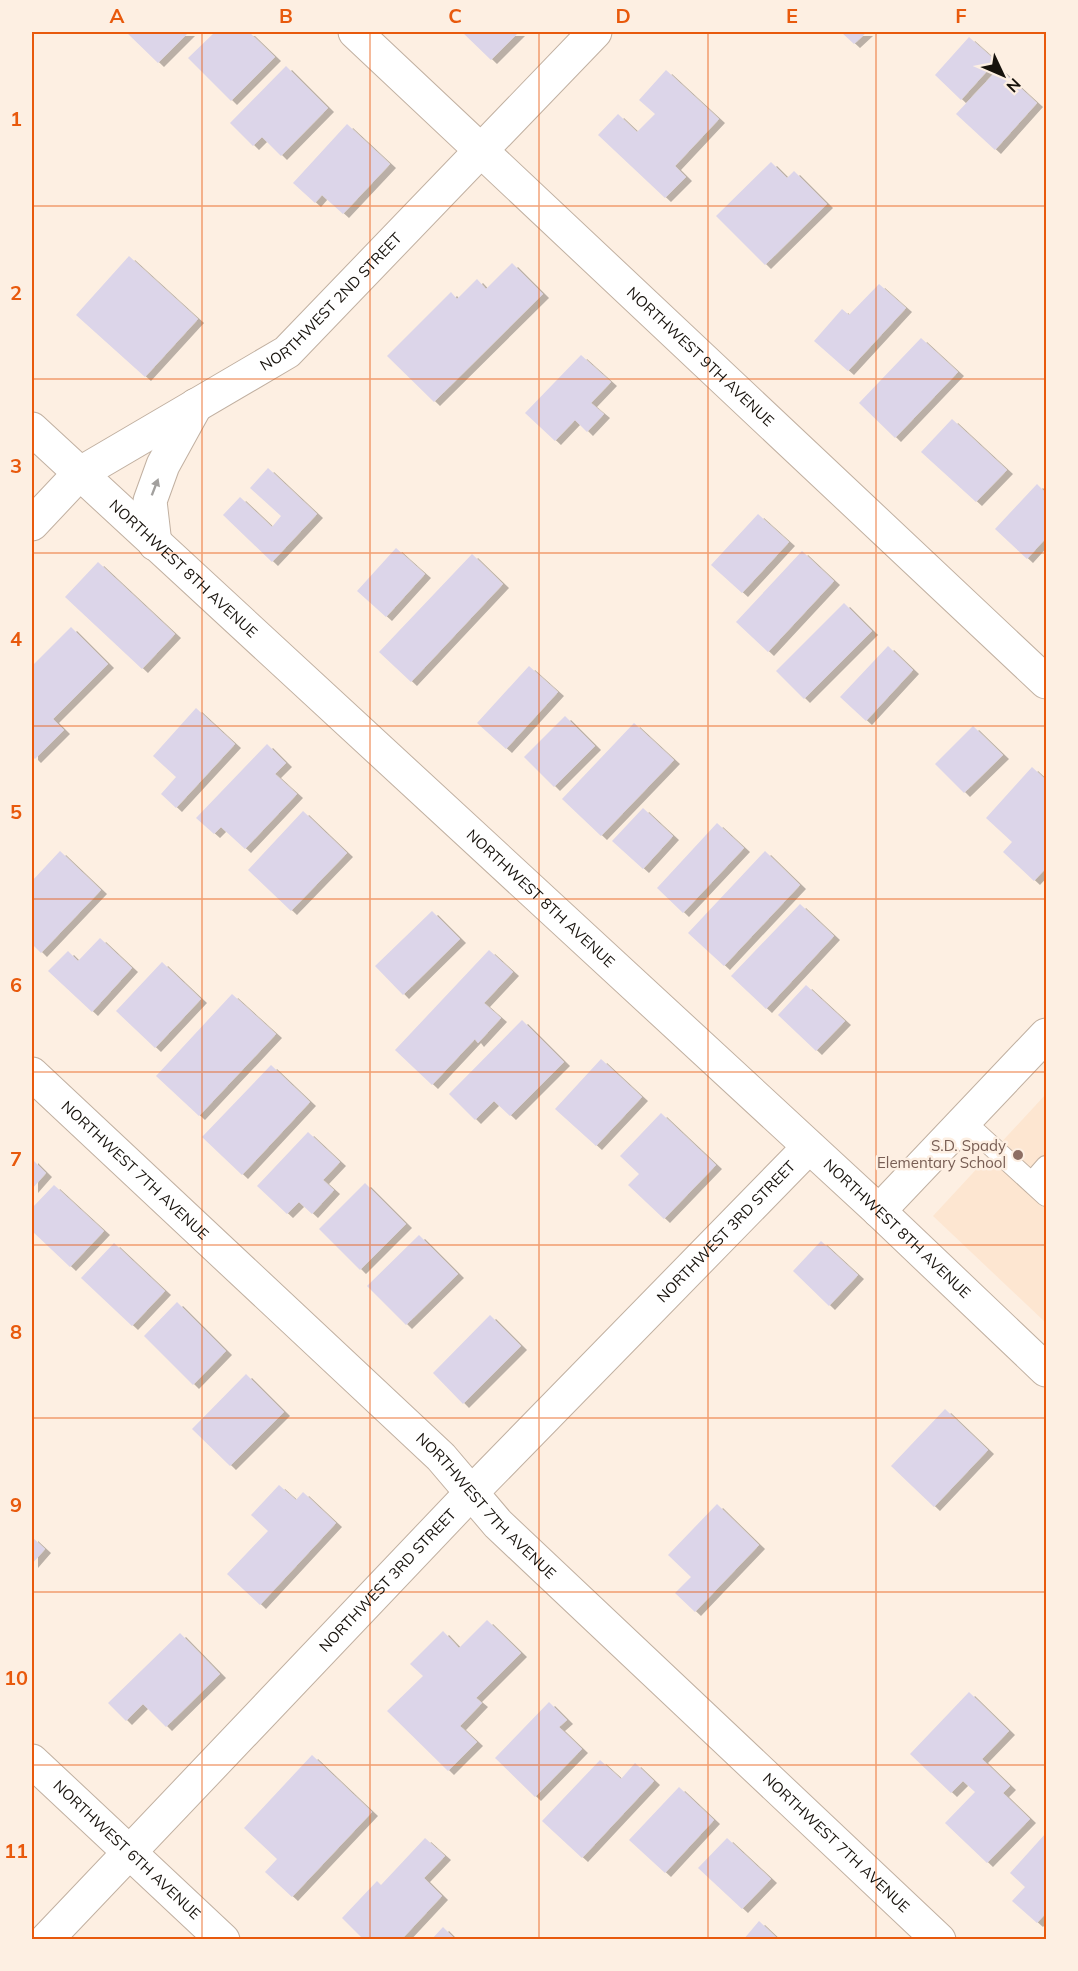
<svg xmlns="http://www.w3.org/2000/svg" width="1078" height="1971" font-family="Mulish,sans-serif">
	<defs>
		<filter id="shadow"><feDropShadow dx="6" dy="4" stdDeviation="0" flood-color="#0004"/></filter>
	</defs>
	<rect width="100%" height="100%" fill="#fdefe2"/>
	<path fill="#fde6d1" d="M1046 1094V1323L933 1216Z"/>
	<path fill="#dcd5e9" filter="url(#shadow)" d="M126 32H189L158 63Z
		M215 32H249L275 57 231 101 188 58Z
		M462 32H519L491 60Z
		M841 32H867L854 44Z
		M969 37 996 61 961 100 935 75Z
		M286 66 328 108 281 156 262 137 253 146 230 123Z
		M999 68 1037 103 995 150 956 114Z
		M666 70 719 119 675 166 686 177 665 198 598 135 618 114 637 132 655 114 639 100Z
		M347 124 390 164 343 214 322 195 315 203 293 183Z
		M771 162 787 178 794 171 827 204 765 265 716 216Z
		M129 256 198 319 145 377 76 315Z
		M512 263 543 294 434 402 387 356 451 292 457 299 477 279 486 289Z
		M879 284 906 308 848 371 814 341 842 309 849 315Z
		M921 338 958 372 895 438 859 403Z
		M581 355 611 382 591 403 604 414 587 432 575 420 555 441 525 413Z
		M952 419 1007 470 976 502 921 452Z
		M268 468 317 514 272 562 223 515 240 497 272 527 281 516 250 488Z
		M1037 484 1046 493V538L1027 559 995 529Z
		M758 514 789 542 742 593 711 565Z
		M396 548 425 574 386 617 357 591Z
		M802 551 834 581 768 652 736 622Z
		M472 554 503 584 411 682 379 652Z
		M98 562 175 634 142 669 65 597Z
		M844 603 872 631 804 699 776 671Z
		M71 627 108 664 53 719 64 730 35 759 32 756V666Z
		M888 646 913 670 866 721 840 697Z
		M529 666 558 692 506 749 477 723Z
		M196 708 235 744 176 808 161 794 176 777 153 756Z
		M565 716 595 746 554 787 524 757Z
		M634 723 674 760 601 836 562 799Z
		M973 726 1003 755 964 793 935 764Z
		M267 744 286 763 275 774 297 794 245 849 221 827 214 834 196 818Z
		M1032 767 1046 780V868L1034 881 1003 852 1012 842 986 818Z
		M643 808 673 836 643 869 612 841Z
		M303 811 347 853 291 911 248 870Z
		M717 823 744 848 683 913 657 888Z
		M60 851 101 890 41 953 32 944V881Z
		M765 851 800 885 724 966 688 933Z
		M800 904 834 936 766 1009 731 976Z
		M432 911 460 939 403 995 375 966Z
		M100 938 132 968 92 1012 48 971 68 951 78 961Z
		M489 950 513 972 484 1003 501 1018 478 1043 475 1039 432 1085 395 1050Z
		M162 962 201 999 155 1048 116 1011Z
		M806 985 845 1021 816 1051 778 1015Z
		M232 994 276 1034 199 1116 156 1076Z
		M522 1020 564 1062 510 1116 494 1101 475 1120 449 1094Z
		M601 1059 642 1097 596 1146 555 1109Z
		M271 1065 310 1102 242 1175 202 1137Z
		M661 1113 716 1165 664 1219 628 1185 639 1174 620 1156Z
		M308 1132 340 1162 323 1180 334 1190 312 1214 299 1202 287 1214 257 1186Z
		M32 1159 46 1173 32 1189Z
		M365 1183 406 1224 360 1270 319 1229Z
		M54 1185 104 1231 70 1267 32 1231V1208Z
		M419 1235 458 1274 406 1325 367 1286Z
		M821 1241 858 1275 829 1306 793 1271Z
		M114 1243 165 1291 132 1326 81 1278Z
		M177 1302 226 1351 193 1385 144 1336Z
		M490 1315 521 1346 463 1404 433 1373Z
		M246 1374 284 1412 230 1466 192 1429Z
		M945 1409 988 1450 934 1507 891 1466Z
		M279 1485 296 1500 303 1492 336 1523 260 1605 227 1574 268 1531 251 1515Z
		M717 1504 759 1545 695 1612 675 1593 691 1577 668 1555Z
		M32 1537 45 1549 32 1564Z
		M487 1620 521 1653 476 1698 482 1703 460 1726 477 1742 448 1771 387 1711 423 1676 410 1664 443 1631 459 1648Z
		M180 1633 220 1674 166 1727 143 1704 126 1721 108 1703Z
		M969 1692 1009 1731 982 1759 1010 1786 1003 1793 1030 1819 987 1863 945 1823 975 1792 963 1781 951 1793 910 1754Z
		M549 1702 567 1720 559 1727 582 1749 535 1797 495 1758Z
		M312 1755 372 1812 292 1897 265 1872 277 1859 244 1828Z
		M600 1760 621 1779 635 1763 654 1781 582 1858 542 1821Z
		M679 1787 714 1820 665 1873 629 1840Z
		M1046 1833V1913L1037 1923 1012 1901 1025 1887 1010 1873Z
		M425 1838 445 1856 424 1878 442 1896 401 1940H364L342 1918 377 1881 381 1885Z
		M727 1838 771 1879 742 1909 698 1868Z
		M759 1921 779 1940H743Z
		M443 1927 456 1940H431Z"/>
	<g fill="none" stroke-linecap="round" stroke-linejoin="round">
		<defs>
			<path id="service" d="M964 1121 1046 1196
				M1032 1182 1046 1166"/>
			<g id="minor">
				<path id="s1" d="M355 32 1046 682"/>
				<path id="s2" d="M32 429 879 1211 1046 1370"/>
				<path id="s3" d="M32 524 79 474 287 352 595 32"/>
				<path d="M155 544 150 501 163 465 196 405"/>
				<path id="s4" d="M32 1074 441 1457 498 1524 939 1940"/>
				<path d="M879 1211 1046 1035"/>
				<path id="s5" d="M32 1761 223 1940"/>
				<path id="s6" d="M46 1940 471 1493 809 1147"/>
			</g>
		</defs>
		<use href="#service" stroke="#c1b0a1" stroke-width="22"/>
		<use href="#minor" stroke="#c1b0a1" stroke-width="35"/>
		<use href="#service" stroke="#fff" stroke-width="20"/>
		<use href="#minor" stroke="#fff" stroke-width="33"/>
	</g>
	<defs><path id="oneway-solid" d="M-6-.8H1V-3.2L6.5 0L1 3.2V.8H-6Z" transform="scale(1.5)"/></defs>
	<use fill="#a2a09e" href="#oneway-solid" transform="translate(155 487) rotate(-69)"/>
	<path fill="none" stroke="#e8590c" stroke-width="1.5" stroke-opacity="0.55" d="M202 32V1940M370 32V1940M539 32V1940M708 32V1940M876 32V1940M32 206H1046M32 379H1046M32 553H1046M32 726H1046M32 899H1046M32 1072H1046M32 1245H1046M32 1418H1046M32 1592H1046M32 1765H1046"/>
	<circle fill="#8d6e63" stroke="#fdefe2" stroke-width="2" cx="1018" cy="1155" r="6"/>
	<g text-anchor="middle" stroke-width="5" stroke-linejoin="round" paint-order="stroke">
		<g font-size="15" fill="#17120c" stroke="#fdefe2">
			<text dy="5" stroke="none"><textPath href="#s3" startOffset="376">NORTHWEST 2ND STREET</textPath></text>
			<text dy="5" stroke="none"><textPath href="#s1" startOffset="474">NORTHWEST 9TH AVENUE</textPath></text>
			<text dy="5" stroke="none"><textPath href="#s2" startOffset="206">NORTHWEST 8TH AVENUE</textPath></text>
			<text dy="5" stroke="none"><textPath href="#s2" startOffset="692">NORTHWEST 8TH AVENUE</textPath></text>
			<text dy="5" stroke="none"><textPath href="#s4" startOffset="141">NORTHWEST 7TH AVENUE</textPath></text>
			<text dy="5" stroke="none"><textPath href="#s2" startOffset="1178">NORTHWEST 8TH AVENUE</textPath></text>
			<text dy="5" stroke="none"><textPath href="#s6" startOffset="982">NORTHWEST 3RD STREET</textPath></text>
			<text dy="5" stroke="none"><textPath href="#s4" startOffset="627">NORTHWEST 7TH AVENUE</textPath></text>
			<text dy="5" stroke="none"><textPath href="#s6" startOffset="496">NORTHWEST 3RD STREET</textPath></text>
			<text dy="5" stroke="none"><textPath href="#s4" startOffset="1113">NORTHWEST 7TH AVENUE</textPath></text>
			<text dy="5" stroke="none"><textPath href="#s5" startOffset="130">NORTHWEST 6TH AVENUE</textPath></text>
		</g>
		<g font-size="15" fill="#785e54" stroke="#fdefe2" text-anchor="end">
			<text x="1006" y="1151">S.D. Spady<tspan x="1006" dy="17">Elementary School</tspan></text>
		</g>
	</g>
	<rect width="1078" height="1971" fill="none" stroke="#fdefe2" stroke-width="66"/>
	<g transform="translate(1003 75) rotate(134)" stroke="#fdefe2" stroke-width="4.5" paint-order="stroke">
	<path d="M0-4.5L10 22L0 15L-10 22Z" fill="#17120c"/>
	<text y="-9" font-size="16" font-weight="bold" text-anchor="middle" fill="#17120c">N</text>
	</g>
	<rect x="33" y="33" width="1012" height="1905" fill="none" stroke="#e8590c" stroke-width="2"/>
	<g font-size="20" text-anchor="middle" font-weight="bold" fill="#e8590c">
		<text x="117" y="23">A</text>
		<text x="286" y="23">B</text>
		<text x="455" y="23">C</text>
		<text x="623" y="23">D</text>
		<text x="792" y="23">E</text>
		<text x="961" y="23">F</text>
		<text x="16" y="126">1</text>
		<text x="16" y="300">2</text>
		<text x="16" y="473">3</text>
		<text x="16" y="646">4</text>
		<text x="16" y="819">5</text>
		<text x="16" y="992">6</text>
		<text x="16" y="1166">7</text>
		<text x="16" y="1339">8</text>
		<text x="16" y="1512">9</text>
		<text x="16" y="1685">10</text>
		<text x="16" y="1858">11</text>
	</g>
</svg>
